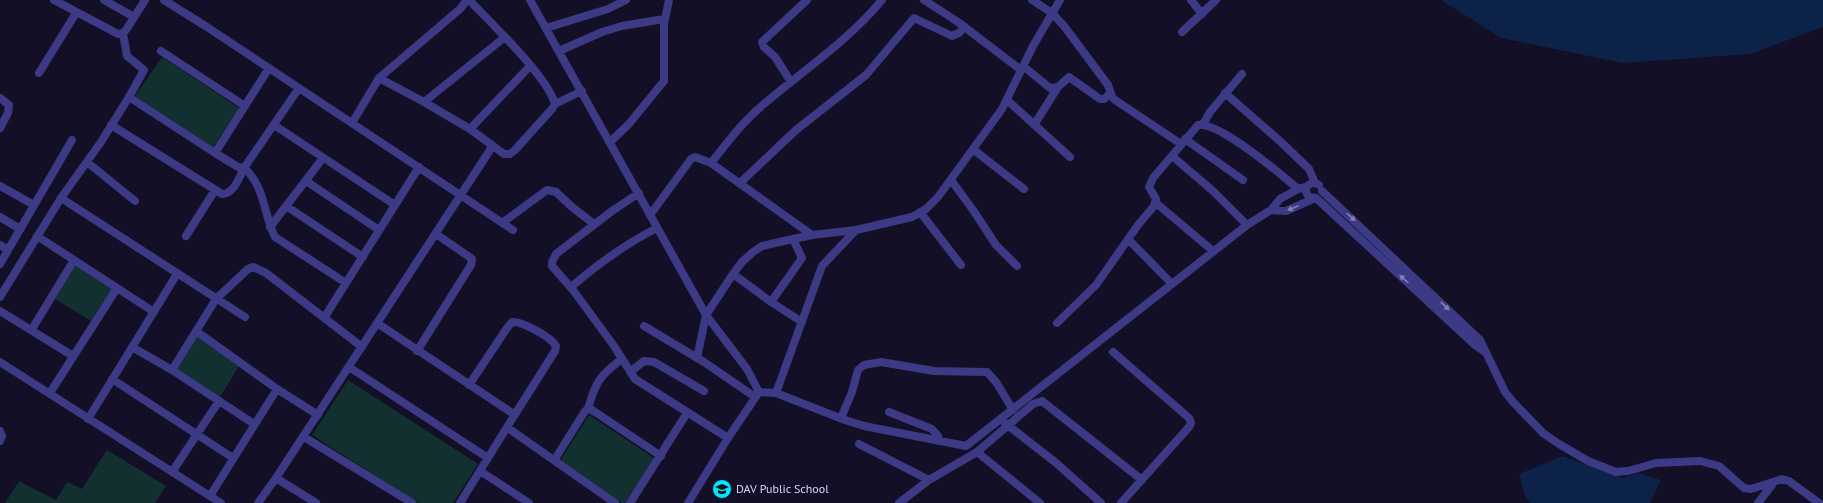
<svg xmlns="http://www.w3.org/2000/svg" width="1823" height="503" font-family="'PT Sans',sans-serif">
	<rect width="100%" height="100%" fill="#130f26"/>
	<path fill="#12302f" d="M162 57 239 108 213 147 135 96Z
		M75 265 112 289 91 321 55 299Z
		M196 336 239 366 219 399 176 369Z
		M348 380 478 464 453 503H418L312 435Z
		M589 415 654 458 625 503H622L560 461Z
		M107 450 166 486 155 503H5L19 481 56 500 67 482 82 489Z"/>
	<path fill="#0c2248" d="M1441 0H1823V27L1750 54 1623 63 1501 38Z
		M1563 456 1622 478 1638 473 1661 480 1650 503H1531L1525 496 1519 474Z"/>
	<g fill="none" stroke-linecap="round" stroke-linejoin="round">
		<path stroke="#3d3a85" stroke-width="8" d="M54 0 118 34 123 33 126 30 145 0
			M104 0 134 17
			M164 0 207 27 513 230
			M530 0 706 315 747 369 759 392
			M924 0 958 22 1021 70
			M1032 0 1052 13 1064 26 1108 85 1112 97 1115 100 1181 144
			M1191 0 1202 14
			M546 28 608 9 626 0
			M1182 32 1216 0
			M123 33 127 56 144 70 129 97
			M161 51 245 106
			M559 51 602 32 622 26 664 19
			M1023 66 1050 88 1058 87 1069 77 1100 99H1104L1111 93
			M39 73 76 13
			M379 78 424 102 470 129 504 154H510L515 150 552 109 555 104C547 76 491 23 469 0
			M791 82 775 57 764 47 762 42 807 0
			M1225 93 1281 142 1309 169 1315 183 1319 185
			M0 98 9 105 8 113 0 128
			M1007 100 1070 157
			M424 102 505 37
			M555 104 582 91
			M352 123 379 78 460 9 467 0
			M1203 124 1210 112 1242 74
			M111 125 222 194C234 194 239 178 244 168 265 186 263 213 275 237L346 283
			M274 125 395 205
			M1034 125 1058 87
			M470 129 530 66
			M1185 139 1243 180
			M610 142 628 125 664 81V24L669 0
			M974 150 1024 189
			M215 153 269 68
			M1172 156 1213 191 1247 225
			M87 162 135 201
			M711 163C728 142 743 121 764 104 804 70 848 41 882 0
			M951 180 973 210 996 245 1017 266
			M306 181 379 230
			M740 183 796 130 866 75 914 18 952 36 959 33 965 27
			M1315 183C1307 183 1303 190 1309 197L1316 198 1475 345 1485 352
			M0 186 34 205
			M1322 191 1480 340 1505 392 1514 403 1543 433 1559 444 1588 461 1616 472 1628 471 1656 463 1700 461 1719 466 1744 488 1751 489 1782 479 1789 481 1819 503
			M639 193 612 211 556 254 552 262V266L573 290 614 346 635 379 728 438
			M61 198 101 142 129 97 215 153 238 167 244 168 299 88
			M1156 203 1213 251
			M286 206 363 257
			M1271 210 1286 211 1313 199
			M920 212 961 265
			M650 215 691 159 695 157 711 163 812 235
			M0 217 20 229
			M502 223 547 190 556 192 572 207 594 224
			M270 227 323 158
			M37 236 154 312
			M186 236 215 190
			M1128 239 1172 284
			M0 245 8 250
			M0 264 72 140
			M733 274 771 302 802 322
			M571 287C598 264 625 244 657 228
			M0 297 61 198 245 317
			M771 302 802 258 793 239
			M0 311 73 356
			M324 318 419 167
			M377 323 512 413 514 416 460 503
			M1057 323 1096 285 1138 225 1154 206 1156 199 1149 187 1153 178 1198 125C1218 121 1282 175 1298 189
			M644 326 704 362 755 397
			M32 329 74 260
			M196 331 277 389 318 415
			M132 347 172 370 254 424
			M417 351 471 265 472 259 468 256 436 234
			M1113 352 1189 418 1191 423 1189 427 1121 503
			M697 358 706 315 733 274 742 262 753 252 762 246 775 243 812 235 856 230 912 217 926 209 938 197 1002 109 1033 46 1060 0
			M0 362 221 503
			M349 367 488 458
			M172 370 216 299 248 269 253 267 266 273 362 347
			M630 372 644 361 654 362 704 391
			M112 379 233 458
			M469 385 507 328 512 322C522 321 551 337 556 346L555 351 514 416
			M50 393 117 288
			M776 393 822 266 856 230
			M588 409C595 383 600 375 622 359
			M889 412 932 429 938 436 939 441
			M841 418 852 392 858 370 864 365 881 362 934 371 987 372 996 382 1013 410
			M88 419 177 274
			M1005 423 1055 462 1101 503
			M508 428 615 503
			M0 431 2 436 0 441
			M304 437 412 503
			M859 444 929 480
			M977 452 1040 503
			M555 459 585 411 588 409 592 410 661 456
			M480 471 529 503
			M172 472 219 401
			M276 478 316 503
			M210 496 277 389
			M258 503 276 478 492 147
			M630 503 687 413
			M688 503 728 438 759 392 776 393 845 420 864 426 966 446 1247 225 1271 210 1280 199 1298 189 1306 187
			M899 503 929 480 977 452 1033 404 1042 401 1142 480
			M1758 503 1772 485"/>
	</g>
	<defs><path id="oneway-solid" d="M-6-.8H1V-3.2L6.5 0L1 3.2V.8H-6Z"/></defs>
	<g fill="#837fbc">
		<use href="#oneway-solid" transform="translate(1293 208) rotate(157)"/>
		<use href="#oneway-solid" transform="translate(1351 217) rotate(42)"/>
		<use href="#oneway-solid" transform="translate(1404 279) rotate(-138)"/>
		<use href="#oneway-solid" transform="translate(1445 306) rotate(44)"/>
	</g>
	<defs>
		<symbol id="school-disc" viewBox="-11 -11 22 22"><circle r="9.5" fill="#00e5ff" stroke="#130f26"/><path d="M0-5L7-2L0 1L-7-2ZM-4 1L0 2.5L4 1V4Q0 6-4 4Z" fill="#111"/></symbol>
	</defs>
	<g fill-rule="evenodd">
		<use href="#school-disc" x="711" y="478" width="22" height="22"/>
	</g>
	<g text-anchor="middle" stroke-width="3" stroke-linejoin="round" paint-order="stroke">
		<g font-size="12" fill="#d9d4ff" stroke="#130f26" text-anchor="start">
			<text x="736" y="493">DAV Public School</text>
		</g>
	</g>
</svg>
